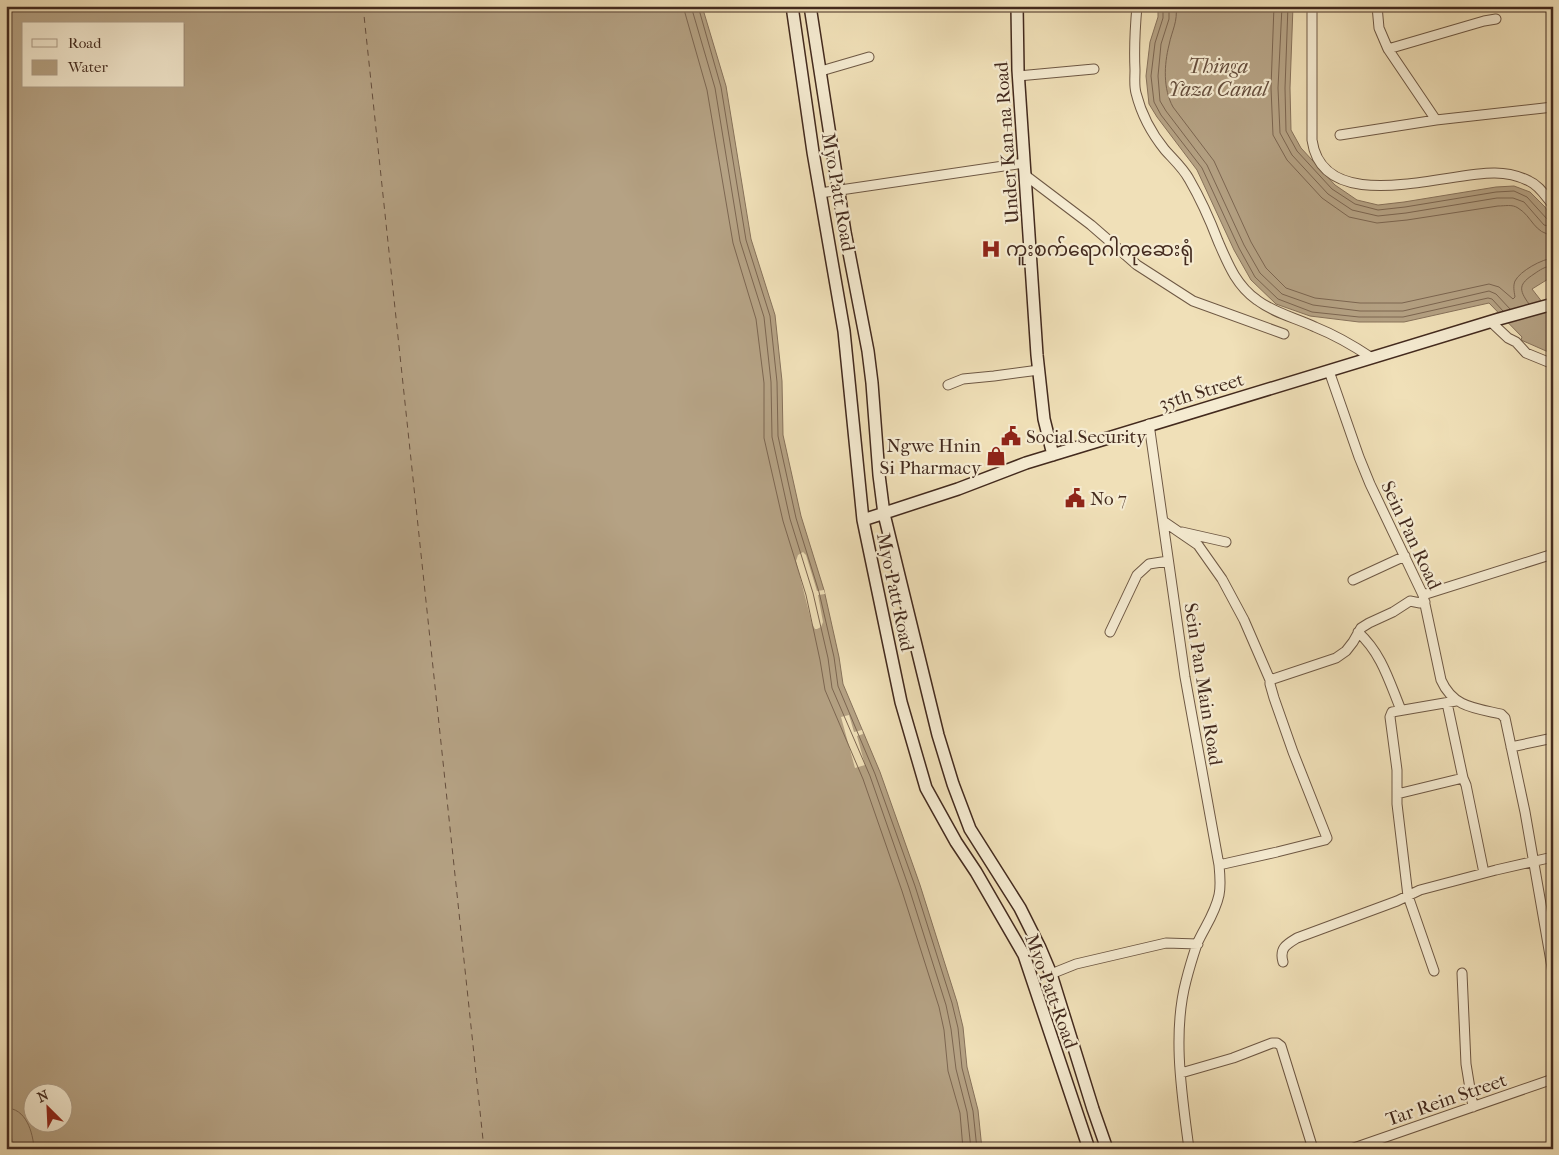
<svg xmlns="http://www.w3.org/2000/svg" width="1559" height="1155" font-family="'IM FELL French Canon','Noto Sans Myanmar',serif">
	<rect width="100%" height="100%" fill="#f0e0b8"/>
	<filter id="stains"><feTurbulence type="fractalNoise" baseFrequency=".004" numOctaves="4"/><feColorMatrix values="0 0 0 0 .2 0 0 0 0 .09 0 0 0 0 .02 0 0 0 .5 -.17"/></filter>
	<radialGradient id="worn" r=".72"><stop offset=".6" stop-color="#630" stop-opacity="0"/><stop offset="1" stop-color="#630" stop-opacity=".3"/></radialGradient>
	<path fill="#b5a284" stroke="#87725b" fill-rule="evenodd" d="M6 6H702L726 86 751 239 775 315 782 381 783 435 801 516 824 590 839 657 843 684 880 772 920 885 957 1002 963 1027 967 1067 978 1110 982 1149H15L6 1120ZM24 24H184V86H24ZM32 1092H62V1122H32Z
		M1158 6H1293L1290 88 1291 130 1301 148 1335 185 1357 200 1378 205 1404 202 1496 187 1514 186 1530 192 1545 207 1553 219V276L1532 289 1553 316V354L1521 340 1522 337 1489 303 1404 322H1359L1310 316 1276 304 1251 280 1234 250 1197 170 1157 117 1149 104 1146 76 1150 42 1158 17Z"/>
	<path fill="#f0e0b8" d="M803 552 806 555 817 591 824 590 825 594 818 595 823 622 821 627 817 629H815L812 624 796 561 798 555Z
		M849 715 854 732 862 730 863 734 857 736 865 765 855 768 841 717Z"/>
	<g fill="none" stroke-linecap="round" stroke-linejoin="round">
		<path stroke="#7c6651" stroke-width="1" d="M684 6 685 13 707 90 733 243 756 319 764 383V438L783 521 806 595 820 660 825 690 863 779 902 891 939 1007 944 1030 948 1071 960 1113 963 1149
			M691 6 715 88 740 241 764 317 771 382 772 437 790 519 813 593 828 658 832 688 870 776 909 888 946 1005 951 1029 956 1069 967 1112 971 1149
			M698 6 721 87 746 240 770 316 777 382 778 436 796 518 819 592 834 657 838 686 875 774 915 886 952 1003 958 1028 962 1068 973 1111 977 1149
			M1163 6V18L1155 43 1151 76 1154 102 1161 115 1202 168 1239 248 1255 277 1278 299 1312 312 1359 317H1403L1488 298 1492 299 1503 311
			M1169 6V19L1161 44 1158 76 1160 101 1166 111 1207 165 1244 245 1260 273 1282 294 1313 305 1360 311H1403L1489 291 1496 294 1510 309
			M1176 6C1178 22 1172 30 1169 45 1164 65 1163 89 1173 107L1214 161 1251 242 1266 268 1286 288 1315 298 1360 303H1402L1489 284 1499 287 1513 299 1515 297C1514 291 1513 286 1515 281 1520 271 1542 259 1553 258
			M1274 6 1271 88 1273 135 1287 160 1322 198 1349 217 1377 223 1407 220 1498 206C1505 206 1512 204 1518 208 1532 216 1534 234 1553 235
			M1282 6 1278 88 1280 133 1292 155 1328 194 1352 210 1378 216 1406 213 1497 198H1513L1524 202 1544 225 1553 227
			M1288 6 1285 88 1286 131 1297 151 1332 189 1355 204 1378 210 1405 207 1496 192 1514 191 1527 197 1547 219 1553 221
			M1529 304C1518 289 1519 284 1534 274 1540 270 1545 266 1553 266
			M6 1108C26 1108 33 1132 34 1149"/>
		<path stroke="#654e3d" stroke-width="1" stroke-dasharray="6 5" stroke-linecap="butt" d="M363 6 484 1149"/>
		<defs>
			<path id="street" d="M1137 6C1135 28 1134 49 1135 70 1135 78 1134 86 1136 93 1141 113 1152 134 1165 150 1174 160 1183 168 1189 179 1200 198 1210 220 1218 241 1228 264 1236 285 1257 300 1274 313 1296 318 1315 327 1335 335 1354 346 1372 358
				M1312 6V140C1323 218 1446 172 1495 173 1507 173 1519 176 1529 181 1539 185 1546 197 1553 205
				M1377 6 1379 28 1388 49 1484 21 1496 19
				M1388 49 1436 120
				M821 71 869 57
				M1018 76 1094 69
				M1340 135 1436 120 1553 107
				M1025 175 1091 225 1137 265 1193 301 1284 334
				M820 193 1024 163
				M1491 322 1508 338 1516 342 1526 353 1553 364
				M1329 371 1359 457 1370 484 1423 595 1441 680C1453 707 1474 708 1501 714L1505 718 1525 812 1553 973
				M948 385 963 379 994 376 1039 370
				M1149 424 1185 677 1219 865C1220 875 1221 886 1219 895 1215 914 1204 928 1197 944 1193 956 1189 969 1186 981 1172 1034 1182 1095 1189 1149
				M1163 521 1198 545 1222 579 1244 620 1270 680
				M1182 532 1226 542
				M1353 580 1405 556
				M1423 595 1553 554
				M1110 632 1137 575 1149 564 1168 561
				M1358 632C1382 654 1389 681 1401 710
				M1447 703 1463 778
				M1511 747 1553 738
				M1397 794 1463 778 1466 785 1484 873
				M1219 865 1277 852 1325 840 1327 838 1293 752 1274 698 1270 684V680L1336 658 1346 651 1353 642 1361 628 1369 623 1393 612 1410 601 1420 603 1425 602
				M1283 962C1279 948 1287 944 1297 938L1397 901 1420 890 1496 870 1553 857
				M1434 971 1408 896 1397 804V770L1390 717 1392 712 1456 701
				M1462 973 1466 1064 1473 1107
				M1051 974 1076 964 1166 943 1198 944
				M1181 1073 1233 1058 1272 1043H1277L1281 1046 1313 1149
				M1351 1149 1553 1079"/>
			<path id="secondary" d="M792 6 813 152 844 331 863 520 901 702 926 788 956 842 976 872 1024 955 1089 1149
				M810 6 845 232 868 351 872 383 879 475 884 514 938 735 953 784 970 829 1020 908 1040 948 1051 974 1093 1109 1107 1149
				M1017 6 1018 70 1037 355 1044 419 1053 455
				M863 520 958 489 1026 463 1499 319 1553 304"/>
		</defs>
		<use href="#street" stroke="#6e5844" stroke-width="11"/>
		<use href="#secondary" stroke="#432a1e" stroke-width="14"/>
		<use href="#street" stroke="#f5ebd1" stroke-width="9"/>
		<use href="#secondary" stroke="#f5ebd1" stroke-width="11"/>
	</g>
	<defs>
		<symbol id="hospital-bare" viewBox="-9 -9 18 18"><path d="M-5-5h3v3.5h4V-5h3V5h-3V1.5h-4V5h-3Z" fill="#8f2418" stroke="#f5ebd1" stroke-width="2.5" paint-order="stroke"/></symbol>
		<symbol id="civic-bare" viewBox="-9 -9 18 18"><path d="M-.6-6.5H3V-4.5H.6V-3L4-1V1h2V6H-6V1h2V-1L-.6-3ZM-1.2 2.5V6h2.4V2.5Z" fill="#8f2418" stroke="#f5ebd1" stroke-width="2.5" paint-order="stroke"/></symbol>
		<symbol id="shop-bare" viewBox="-9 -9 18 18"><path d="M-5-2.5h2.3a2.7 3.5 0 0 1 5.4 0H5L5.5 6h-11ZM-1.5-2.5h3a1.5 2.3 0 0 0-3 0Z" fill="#8f2418" stroke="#f5ebd1" stroke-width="2.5" paint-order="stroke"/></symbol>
	</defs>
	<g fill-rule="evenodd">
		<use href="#hospital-bare" x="977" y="235" width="28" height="28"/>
		<use href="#civic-bare" x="997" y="422" width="28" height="28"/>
		<use href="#shop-bare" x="982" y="442" width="28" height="28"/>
		<use href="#civic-bare" x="1061" y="484" width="28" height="28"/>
	</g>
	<g text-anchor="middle" stroke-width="4.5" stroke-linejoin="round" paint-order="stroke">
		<g font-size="19" fill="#432a1e" stroke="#f5ebd1">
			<text transform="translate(1006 143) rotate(-94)" y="7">Under Kan-na Road</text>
			<text transform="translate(839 192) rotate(80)" y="7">Myo Patt Road</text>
			<text transform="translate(1201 391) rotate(-17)" y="7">35th Street</text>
			<text transform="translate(1412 535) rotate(65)" y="7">Sein Pan Road</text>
			<text transform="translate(896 592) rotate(78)" y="7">Myo Patt Road</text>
			<text transform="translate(1204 684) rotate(81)" y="7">Sein Pan Main Road</text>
			<text transform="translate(1052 991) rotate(70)" y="7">Myo Patt Road</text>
			<text transform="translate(1446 1099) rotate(-19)" y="7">Tar Rein Street</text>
		</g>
		<g font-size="19" fill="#432a1e" stroke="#f5ebd1" text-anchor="start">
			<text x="1006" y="256">ကူးစက်ရောဂါကုဆေးရုံ</text>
			<text x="1026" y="443">Social Security</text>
			<text x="981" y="452" text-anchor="end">Ngwe Hnin<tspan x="981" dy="22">Si Pharmacy</tspan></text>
			<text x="1090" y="505">No 7</text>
		</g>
		<g font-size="20" font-style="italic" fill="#654e3d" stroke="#f5ebd1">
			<text x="1218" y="73">Thinga<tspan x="1218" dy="23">Yaza Canal</tspan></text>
		</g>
	</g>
	<rect width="1559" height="1155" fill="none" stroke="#f0e0b8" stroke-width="25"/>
	<rect x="8" y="8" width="1544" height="1140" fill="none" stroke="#432a1e" stroke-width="2.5"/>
	<rect x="12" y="12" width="1534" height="1130" fill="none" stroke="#432a1e"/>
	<rect x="22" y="22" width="162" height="65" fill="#f5ebd1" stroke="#ae9e89"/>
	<rect x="32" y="39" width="25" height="8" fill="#f5ebd1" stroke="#ae9e89"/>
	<text x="68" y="48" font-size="15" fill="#432a1e">Road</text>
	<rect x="32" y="60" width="25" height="15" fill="#b5a284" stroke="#ae9e89"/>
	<text x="68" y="72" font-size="15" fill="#432a1e">Water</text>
	<g transform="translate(48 1108) rotate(336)"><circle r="24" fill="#f5ebd1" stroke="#ae9e89"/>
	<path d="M0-4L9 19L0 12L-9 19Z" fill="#8f2418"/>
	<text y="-8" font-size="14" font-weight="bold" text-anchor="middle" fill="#432a1e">N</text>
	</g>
	<rect width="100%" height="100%" filter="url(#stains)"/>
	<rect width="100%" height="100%" fill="url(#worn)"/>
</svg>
